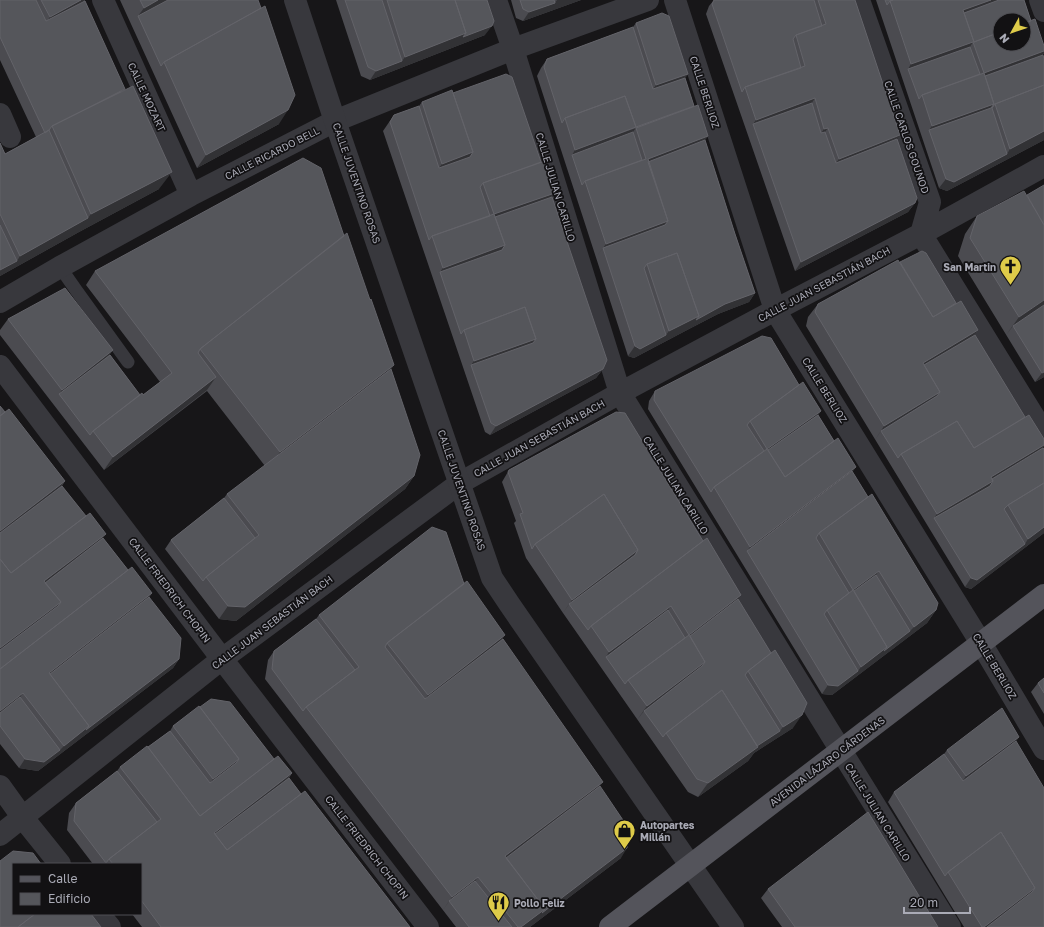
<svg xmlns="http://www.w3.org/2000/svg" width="1044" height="927" font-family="'Golos Text',sans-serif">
	<rect width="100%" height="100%" fill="#171618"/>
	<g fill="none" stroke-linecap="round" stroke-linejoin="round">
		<path stroke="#38383d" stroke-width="13" d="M60 267 76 290 128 362"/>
		<path stroke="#38383d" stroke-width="22" d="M103 0 191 195
			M496 0 513 49 620 393 950 927
			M675 0 775 310 981 643 1044 749
			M859 0 930 202 921 234 1044 433
			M1040 0 1044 11
			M0 114 10 137
			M0 302 60 267 191 195 335 121 513 49 648 0
			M0 366 222 659 428 927
			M0 786 23 818 60 864
			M0 835 222 659 460 483 620 393 775 310 921 234 1044 166
			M99 914 110 927"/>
		<path stroke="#38383d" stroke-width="22" d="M295 0 335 121 492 578 510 605 733 927"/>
		<path stroke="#54545b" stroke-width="22" d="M610 927 1044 595"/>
	</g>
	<path fill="#4b4b50" d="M0 0H85V1L159 189 79 232 0 276V143L5 154 36 137 0 60Z
		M120 0H258L279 124 197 168Z
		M336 0H487L485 35 370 80 361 76Z
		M511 0H581L523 21 516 18Z
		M714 0H855L900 135 897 139 915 203 908 212 795 271 706 14 709 6Z
		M876 0H1024L1031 21 1044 46V53L1043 55 1044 59V140L947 191 939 188Z
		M636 23 688 74 685 78 694 106 708 136 705 140 735 234 755 293 749 302 718 314 689 329 634 358 628 356 537 76 541 68 547 59 633 27Z
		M453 93 541 162 555 193 552 197 603 369 596 378 490 435 485 432 383 131 394 115 419 106 422 102Z
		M977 216 1044 377 1035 382 958 256 965 234Z
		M344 236 391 369 414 476 405 489 236 621 219 619 165 549 171 540 224 498 227 494 265 466 207 391 104 470 0 335V330L8 319 110 355 140 395H143L160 382 86 285 95 271Z
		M900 262 956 303 978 330 975 335 1025 417 1044 439 1043 448 1044 449V533L971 589 965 587 806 326 808 317 818 304Z
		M799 385 821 411 818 415 834 441 856 467 852 471 936 610 927 623 832 695 822 694 648 409 649 401 655 391Z
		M0 406 65 481 62 486 128 570 152 593 149 597 179 659 173 668 38 771 19 768 0 744Z
		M509 470 738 599 793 728 754 753 748 761 698 797 688 792 563 613 526 558 514 523 516 521 502 482Z
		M464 584 503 639 600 786 621 858 530 927H456L265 679 268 660 274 651 316 619 319 615Z
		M1044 678V714L1031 692 1038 683Z
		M200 707 274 759 292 773 289 778 301 794 410 927H142L132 914H141V864H93L67 830 69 813 76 803 117 771 120 767 148 747 170 731 173 726Z
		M1019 737 1016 741 1044 927H964L888 802 894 792 944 754 947 750Z
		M768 889 938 927H782L761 898Z"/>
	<path fill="#323235" d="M81 0H85L78 10 40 31 50 17Z
		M158 0H178L138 16 144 8Z
		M557 0H581L523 21 529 12 555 3Z
		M991 0H1015L962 21 963 10Z
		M492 26 485 35 370 80 376 71 402 61 405 57 466 33Z
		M973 42 964 56 908 69 911 64Z
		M1044 51V53L1036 64 983 84 984 73Z
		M688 74 678 88 647 98 656 85Z
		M815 98 806 112 753 124 756 120Z
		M994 104 985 117 929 130 932 126Z
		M288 110 279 124 197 168 206 155Z
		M636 128 626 141 572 155 575 150Z
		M828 128 818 141 815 142 824 129Z
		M1044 131V140L947 191 939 188 946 179 1007 154 1010 149Z
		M900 135 891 149 829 172 839 159Z
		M708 136 698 150 646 169 648 159Z
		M473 152 464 166 432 177 442 164Z
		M172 172 159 189 79 232 0 276V270L17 261 20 256 88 218 91 214Z
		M555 193 546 206 491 219 494 214Z
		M915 203 908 212 795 271 801 262Z
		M668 221 658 235 603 248 596 257 606 244Z
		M505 245 496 259 440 272 443 268Z
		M755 293 749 302 718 314 689 329 634 358 628 356 635 346 666 335 669 331 699 316 725 304Z
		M1044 300V310L1013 326 1006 335 1019 317Z
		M978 330 969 344 922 371 923 363Z
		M536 339 527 353 471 365 474 361Z
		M113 350 103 364 59 394 62 390Z
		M394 365 382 383 268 469 280 452Z
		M603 369 596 378 490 435 496 426Z
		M1044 372V377L1035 382 1042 373Z
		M216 377 207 390 104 470 113 457Z
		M940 392 931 406 881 431 875 440 884 426Z
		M821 411 811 424 766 456 767 449Z
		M1044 445V447L1037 457 937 522 934 518 937 514 991 477Z
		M856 467 846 481 747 551 750 547Z
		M414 476 405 489 236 621 219 619 228 606Z
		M65 481 55 495 0 538V531Z
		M1044 527V533L971 589 965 587 971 578 1025 544 1028 539Z
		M106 534 96 547 43 588 44 581Z
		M638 550 628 564 569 604 563 613 572 600Z
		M879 571 869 584 852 597 853 590Z
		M152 593 143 607 48 680 49 673Z
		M741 595 732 608 686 639 689 635Z
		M61 602 51 615 0 655V648Z
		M671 606 662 619 606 657 609 652Z
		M936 610 927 623 832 695 822 694 828 685 858 671 861 667 887 647 910 631 914 627Z
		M505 635 493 653 416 712 428 695Z
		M179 659 173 668 38 771 19 768 25 759 60 750 64 746 89 726Z
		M705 662 696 676 644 711 637 720 647 706Z
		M23 693 14 706 0 717V711Z
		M802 715 793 728 754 753 748 761 698 797 708 783 752 748 780 731 783 727Z
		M1019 737 1009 750 957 790 966 776Z
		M239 759 229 772 203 793 213 779Z
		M292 773 282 787 213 840 214 833Z
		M603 782 593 795 504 863 505 856Z
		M627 848 621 858 530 927H521Z
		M478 877 469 890 449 901 443 910 452 897Z
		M1035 888 1025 902 992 927H984Z"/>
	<path fill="#55565b" stroke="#636369" d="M0 0H36L46 21 85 1 125 89 52 126 49 130 45 133 0 37Z
		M41 0H81L50 17Z
		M140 0H158L144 8Z
		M168 0H258L261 8 164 62 161 66 138 16Z
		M345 0H382L402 61 376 71 368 67Z
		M387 0H455L466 33 405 57Z
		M455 0H487L494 21 492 26 463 37 466 33Z
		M520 0H554L555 3 529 12 523 9Z
		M714 0H814L822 26 796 35 793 39 801 68 745 87 742 92 712 4Z
		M818 0H855L900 135 839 159 828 128 824 129 815 98 756 120 745 87 805 66 796 35 826 24Z
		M885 0H893L890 1 887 5Z
		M893 0H991L963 10 974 42 1000 32V44H1024V23L1035 19 1044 46V51L984 73 973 42 911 64 890 1Z
		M999 0H1024L1031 21 1024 23V20H1000V32L974 42 964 13Z
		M265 6 295 95 288 110 206 155 164 62Z
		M662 13 669 16 688 74 656 85 636 23Z
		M633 27 653 89 685 78 694 106 636 127 625 96 565 118 562 123 544 67 547 59Z
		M970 47 980 74 922 95 919 99 908 69Z
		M1043 55 1044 59V85L995 104 992 108 1007 154 954 182 946 179 929 130 991 108 994 104 985 76Z
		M984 73 994 104 932 126 922 95Z
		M506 74 512 77 541 162 483 183 480 187 490 216 432 236 429 240 390 122 394 115 419 106 439 168 470 157 473 152 453 93Z
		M1044 85V131L1010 149 995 104Z
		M133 86 172 172 91 214 52 126Z
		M452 90 473 152 442 164 422 102Z
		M625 96 636 127 575 150 565 118Z
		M812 103 821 133 825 132 836 163 897 139 917 198 915 203 801 262 753 124Z
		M698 105 708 136 648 159 668 221 606 244 585 181 646 159 636 128Z
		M49 130 88 218 20 256 0 214V143L5 154Z
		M633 132 642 160 585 181 582 185 572 155Z
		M705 140 735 234 755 293 725 304 696 320 699 316 677 253 647 264 644 268 666 335 640 349 635 346 603 248 665 225 668 221 648 162Z
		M303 158 321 168 344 236 200 349 198 353 216 377 113 457 93 431 142 393 143 395 172 373 95 271Z
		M545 161 555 193 494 214 483 183Z
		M1044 185V225L1027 195Z
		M1024 191 1044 225V300L1019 317 970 238 977 216Z
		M552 197 607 360 603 369 496 426 491 423 471 365 533 343 536 339 525 307 464 330 461 334 440 272 502 250 505 245 495 217Z
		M494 214 505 245 443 268 432 236Z
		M0 225 17 261 0 270Z
		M347 233 370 300 371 299 394 365 280 452 200 349Z
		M922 251 926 253 956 303 933 317 900 262Z
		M677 253 699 316 669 331 647 264Z
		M898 260 933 317 961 301 978 330 923 363 940 392 884 426 815 312 818 304Z
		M65 288 113 350 62 390 8 319Z
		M1044 305V372L1042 373 1013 326Z
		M525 307 536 339 474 361 464 330Z
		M975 335 1025 417 974 448 957 421 901 454 898 458 881 431 937 396 940 392 924 365Z
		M762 336 771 338 799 385 750 421 747 425 764 451 714 487 711 492 654 400 655 391Z
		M110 355 140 395 93 431 90 435 59 394Z
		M391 369 420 455 414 476 245 607 228 606 206 577 259 535 227 494Z
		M803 382 821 411 767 449 750 421Z
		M0 406 5 412 0 416Z
		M9 409 65 481 0 531V416Z
		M616 412 625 413 703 541 591 626 588 630 569 604 635 555 638 550 604 494 535 544 532 549 520 514 523 513 508 472 509 470Z
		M818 415 834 441 785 477 768 450Z
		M1029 415 1044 439V445L991 477 993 481 937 514 901 454 957 421 974 448Z
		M838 438 856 467 750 547 714 487 767 449 785 477Z
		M1043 448 1044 449V483L1008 505 1004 509 1025 544 977 580 971 578 934 518 990 486 993 481 992 479Z
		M852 471 868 497 819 533 816 538 849 593 827 610 824 614 858 671 838 686 828 685 747 551Z
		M1044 483V527L1028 539 1008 505Z
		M62 486 86 516 11 573 0 559V533Z
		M604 494 638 550 572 600 535 544Z
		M872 494 938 603 936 610 914 627 879 571 853 590 819 533Z
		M224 498 255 538 206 577 203 581 171 540Z
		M90 513 106 534 44 581 61 602 0 648V559L11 573Z
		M432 527 446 532 464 584 387 643 385 647 425 699 503 639 603 782 505 856 545 909 521 927H518L478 877 452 897 306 707 359 667 319 615Z
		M103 538 128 570 0 669V650L58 606 61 602 45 583Z
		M707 538 741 595 689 635 671 606 609 652 591 626Z
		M132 567 152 593 49 673 89 726 64 746 23 693 0 711V669Z
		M876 575 910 631 884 651 887 647 854 591Z
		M467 581 505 635 428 695 387 643Z
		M853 590 887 647 861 667 827 610Z
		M149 597 181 638 179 659 86 730 89 726 50 674Z
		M738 599 771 653 748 671 745 675 780 731 757 746 722 690 666 733 663 737 644 711 702 666 705 662 690 636Z
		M668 610 685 638 628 680 625 684 606 657Z
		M316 619 355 670 306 707 303 711 272 669 274 651Z
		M689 635 705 662 647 706 628 680Z
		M775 650 807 703 802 715 783 727 748 671Z
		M1044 678V693L1038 683Z
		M722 690 758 747 708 783 697 779 666 733Z
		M20 697 60 750 44 762 25 759 0 726V713Z
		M211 699 230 702 274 759 200 816 148 747 170 731 210 783 236 763 239 759 200 707Z
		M199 706 239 759 213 779 173 726Z
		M1002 708 1019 737 966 776 947 750Z
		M1016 741 1044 788V927H987L1032 892 1035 888 1001 832 948 872 945 876 894 792 944 754 963 781Z
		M147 746 200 816 278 756 292 773 214 833 227 850 305 791 410 927H161L141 900V864H113L109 859 161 819 120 767Z
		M117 771 157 822 109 859 106 863 74 821 76 803Z
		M289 778 301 794 227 850 215 834Z
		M600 786 629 829 627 848 542 913 545 909 506 858Z
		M868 812 938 927H795L768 889Z
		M1001 832 1035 888 984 927H982L948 872Z
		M13 851 33 853 41 864H13V914H35L18 927H0V861Z
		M475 881 512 927H469L449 901Z
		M35 914H91L101 927H18Z"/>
	<defs>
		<symbol id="church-pin" viewBox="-11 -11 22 30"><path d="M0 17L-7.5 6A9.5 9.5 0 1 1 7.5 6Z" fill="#decb49" stroke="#121113"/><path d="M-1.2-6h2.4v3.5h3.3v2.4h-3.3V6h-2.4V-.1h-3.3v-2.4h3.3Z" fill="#111"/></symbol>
		<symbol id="shop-pin" viewBox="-11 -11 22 30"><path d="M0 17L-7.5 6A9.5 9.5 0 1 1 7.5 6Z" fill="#decb49" stroke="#121113"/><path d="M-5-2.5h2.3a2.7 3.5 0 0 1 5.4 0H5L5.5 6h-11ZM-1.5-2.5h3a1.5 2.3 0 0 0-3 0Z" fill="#111"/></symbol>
		<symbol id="restaurant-pin" viewBox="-11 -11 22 30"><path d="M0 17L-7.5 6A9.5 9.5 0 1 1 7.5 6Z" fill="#decb49" stroke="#121113"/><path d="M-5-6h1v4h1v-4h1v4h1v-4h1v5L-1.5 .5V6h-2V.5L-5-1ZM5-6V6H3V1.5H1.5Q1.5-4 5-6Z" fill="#111"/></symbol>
	</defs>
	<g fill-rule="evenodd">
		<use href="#church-pin" x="998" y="254" width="25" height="34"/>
		<use href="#shop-pin" x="612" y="818" width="25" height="34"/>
		<use href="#restaurant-pin" x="486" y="890" width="25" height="34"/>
	</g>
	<g text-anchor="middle" stroke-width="3.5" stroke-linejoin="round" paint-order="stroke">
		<g font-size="10" fill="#aaabb6" stroke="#121113">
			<text transform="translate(705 92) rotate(72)" y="4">CALLE BERLIOZ</text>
			<text transform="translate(147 97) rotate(65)" y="4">CALLE MOZART</text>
			<text transform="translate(907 137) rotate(71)" y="4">CALLE CARLOS GOUNOD</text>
			<text transform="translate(272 153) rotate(-27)" y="4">CALLE RICARDO BELL</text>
			<text transform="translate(357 183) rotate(71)" y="4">CALLE JUVENTINO ROSAS</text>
			<text transform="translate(556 187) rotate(73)" y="4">CALLE JULIAN CARILLO</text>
			<text transform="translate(824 284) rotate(-28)" y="4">CALLE JUAN SEBASTIÁN BACH</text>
			<text transform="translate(825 390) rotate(58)" y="4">CALLE BERLIOZ</text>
			<text transform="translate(539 438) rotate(-29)" y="4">CALLE JUAN SEBASTIÁN BACH</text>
			<text transform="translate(676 485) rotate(58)" y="4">CALLE JULIAN CARILLO</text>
			<text transform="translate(462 490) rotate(71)" y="4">CALLE JUVENTINO ROSAS</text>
			<text transform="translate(170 590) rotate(53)" y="4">CALLE FRIEDRICH CHOPIN</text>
			<text transform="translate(272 622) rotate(-37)" y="4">CALLE JUAN SEBASTIÁN BACH</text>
			<text transform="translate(995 666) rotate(59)" y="4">CALLE BERLIOZ</text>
			<text transform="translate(827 761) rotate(-37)" y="4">AVENIDA LÁZARO CÁRDENAS</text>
			<text transform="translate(878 812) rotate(58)" y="4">CALLE JULIAN CARILLO</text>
			<text transform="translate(367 847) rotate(52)" y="4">CALLE FRIEDRICH CHOPIN</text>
		</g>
		<g font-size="10" font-weight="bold" fill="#aaabb6" stroke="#121113" text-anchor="start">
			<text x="996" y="271" text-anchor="end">San Martin</text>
			<text x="640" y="829">Autopartes<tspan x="640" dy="12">Millán</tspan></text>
			<text x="514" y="907">Pollo Feliz</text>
		</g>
	</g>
	<rect x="12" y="863" width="130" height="52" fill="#121113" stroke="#4f4f54"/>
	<rect x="20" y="876" width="20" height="6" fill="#54545b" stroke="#4f4f54"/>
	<text x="48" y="883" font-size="12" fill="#aaabb6">Calle</text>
	<rect x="20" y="893" width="20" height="12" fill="#55565b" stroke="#4f4f54"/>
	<text x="48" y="903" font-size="12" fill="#aaabb6">Edificio</text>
	<g transform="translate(1012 32) rotate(230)"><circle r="19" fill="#121113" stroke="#4f4f54"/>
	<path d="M0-3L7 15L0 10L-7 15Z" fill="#decb49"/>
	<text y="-6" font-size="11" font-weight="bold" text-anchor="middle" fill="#aaabb6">N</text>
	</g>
	<path d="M904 907v6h66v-6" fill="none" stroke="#aaabb6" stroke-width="2"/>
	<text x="910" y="907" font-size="12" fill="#aaabb6" stroke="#121113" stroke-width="3" paint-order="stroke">20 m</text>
</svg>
